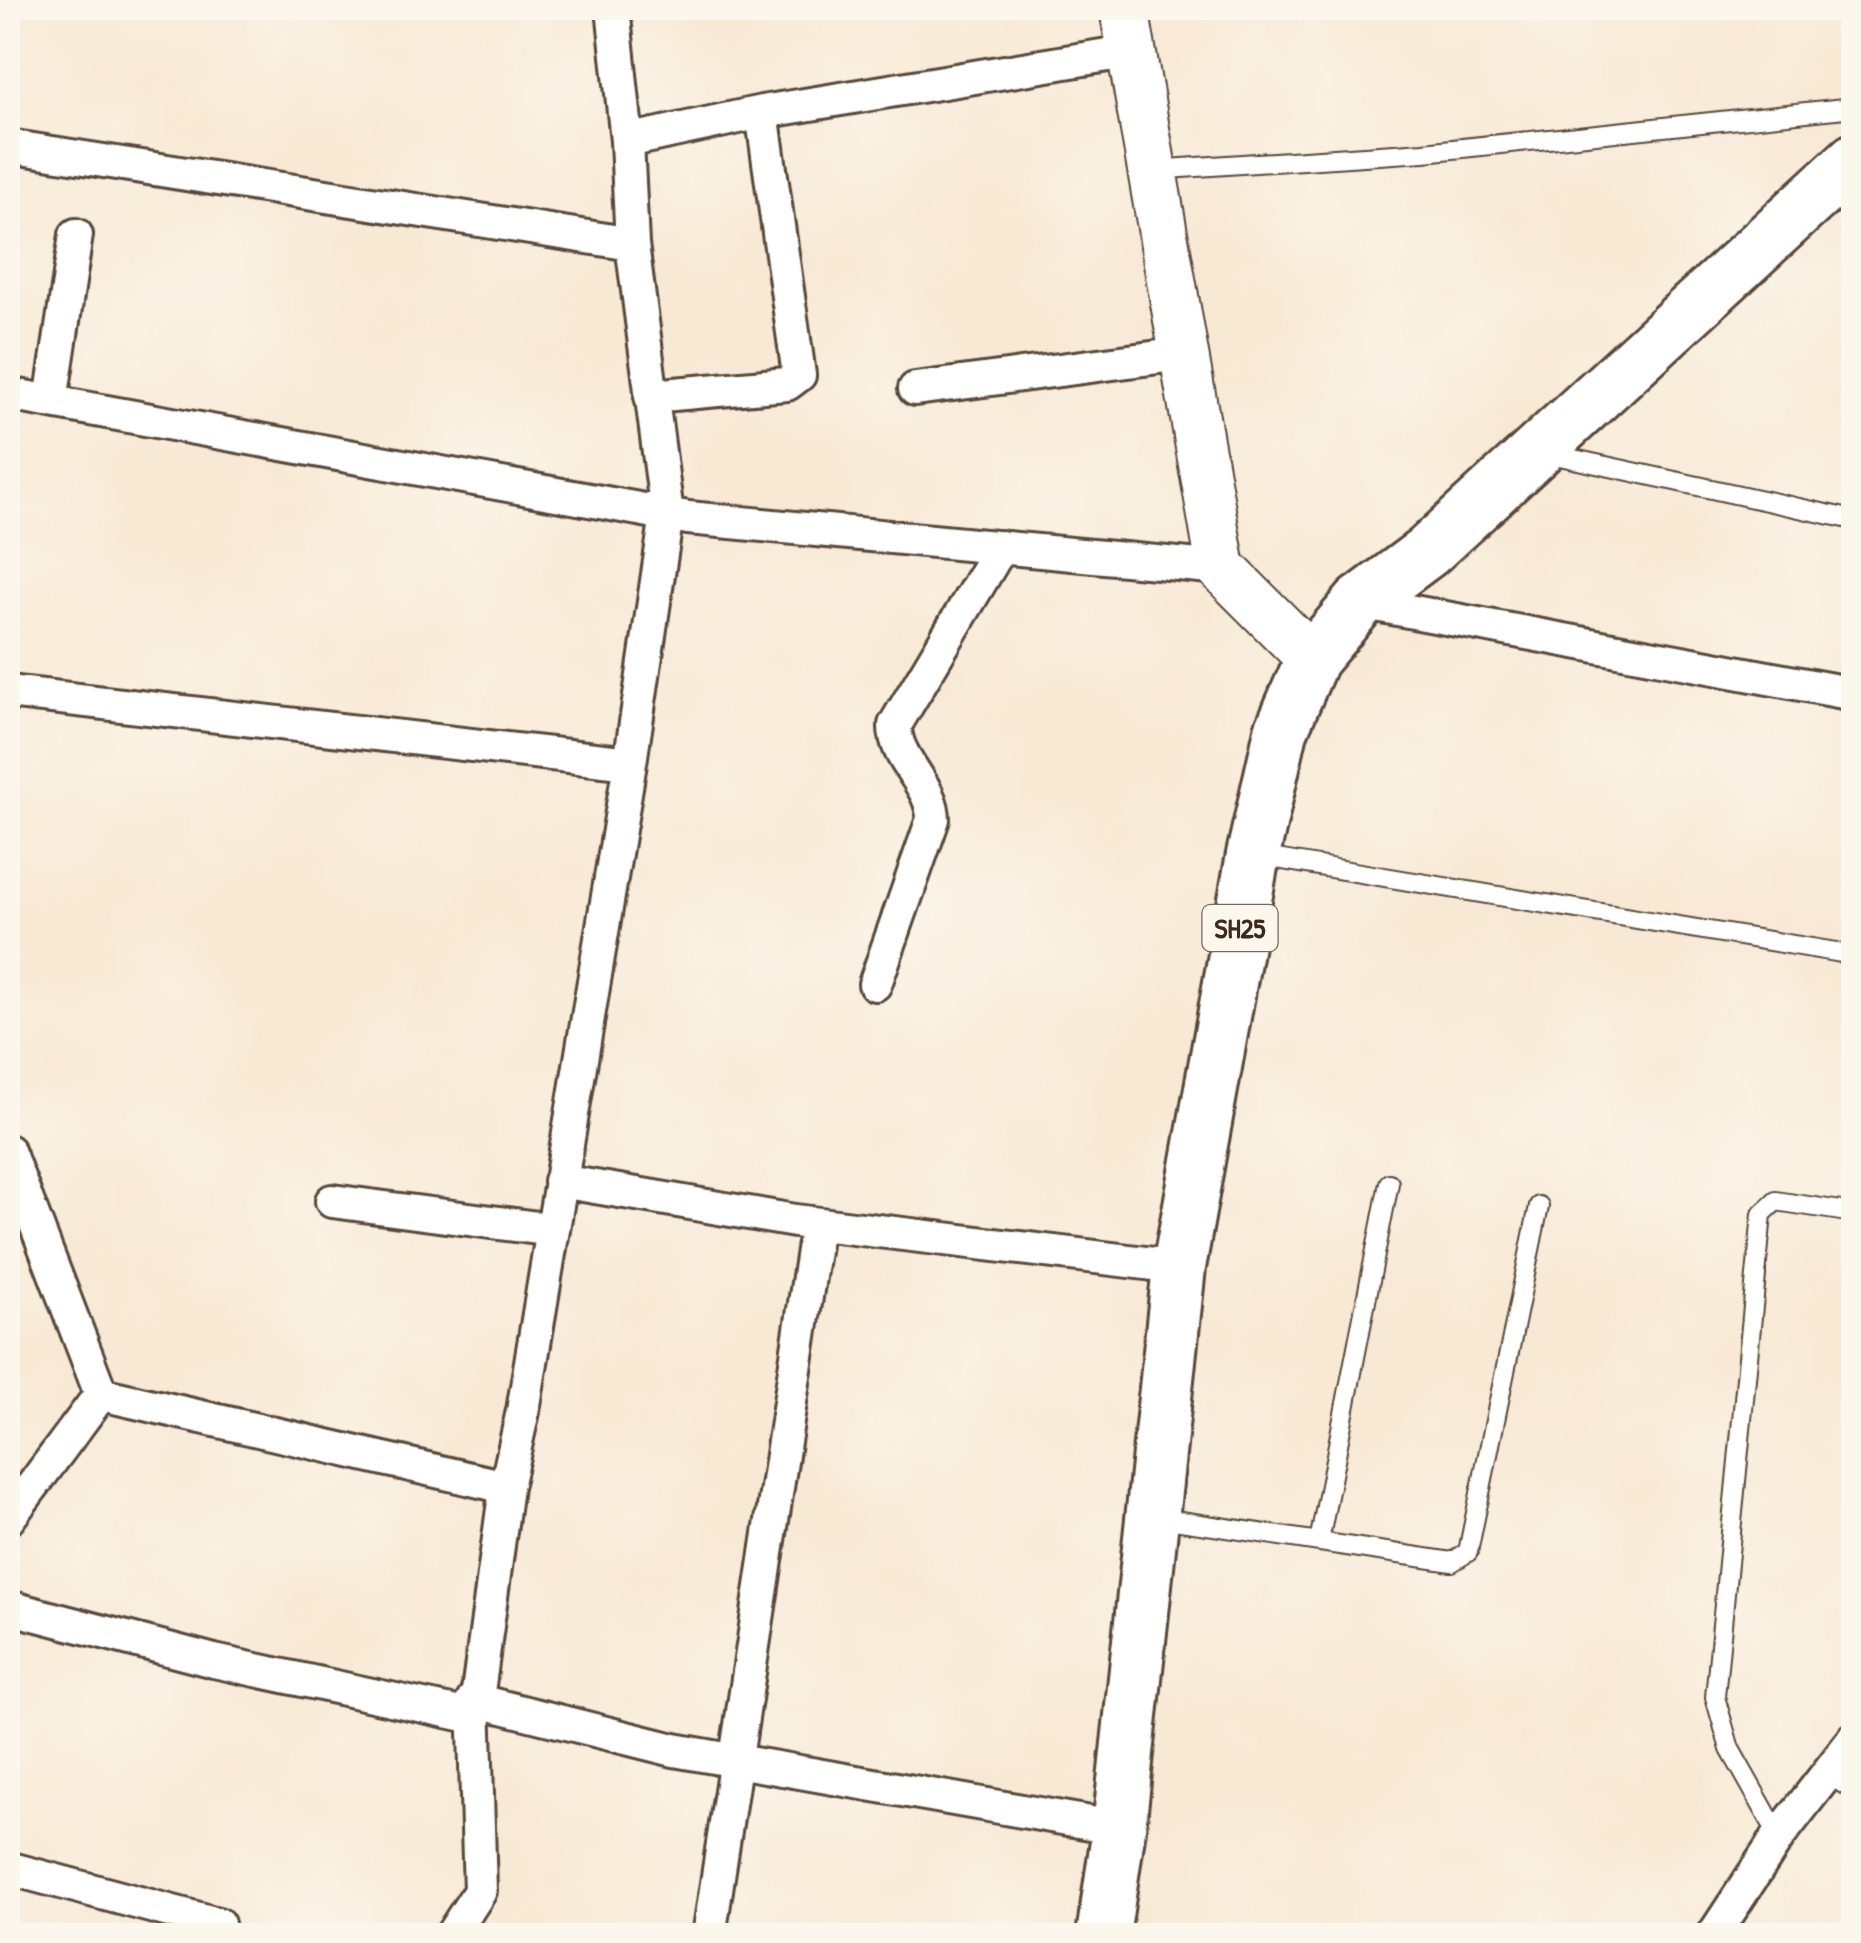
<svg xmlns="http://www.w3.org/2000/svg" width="1861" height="1943" font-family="'Patrick Hand',sans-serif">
	<rect width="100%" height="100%" fill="#fbf7ec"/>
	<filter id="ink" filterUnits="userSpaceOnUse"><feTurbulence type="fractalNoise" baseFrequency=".01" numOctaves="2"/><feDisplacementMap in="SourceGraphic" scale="20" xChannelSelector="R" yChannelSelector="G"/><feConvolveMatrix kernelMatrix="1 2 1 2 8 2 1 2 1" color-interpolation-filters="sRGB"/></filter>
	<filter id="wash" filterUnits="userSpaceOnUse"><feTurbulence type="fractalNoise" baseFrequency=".0048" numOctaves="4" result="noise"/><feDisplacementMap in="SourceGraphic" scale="40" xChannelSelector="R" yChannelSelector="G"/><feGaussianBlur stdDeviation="2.25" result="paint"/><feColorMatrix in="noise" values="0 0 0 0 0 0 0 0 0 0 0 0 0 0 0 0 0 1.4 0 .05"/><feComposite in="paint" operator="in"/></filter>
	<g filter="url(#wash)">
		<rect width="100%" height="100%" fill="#f8e9d5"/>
	</g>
	<g filter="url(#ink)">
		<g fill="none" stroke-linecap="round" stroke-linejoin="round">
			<defs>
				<path id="lane" d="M1152 170 1424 152 1854 107
					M1546 453 1854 520
					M1258 856 1854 955
					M1154 1517 1452 1562 1468 1552 1539 1206
					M1319 1542 1389 1183
					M1827 1773 1854 1791
					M1779 1836 1730 1749 1715 1697 1762 1214 1776 1201 1854 1213"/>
				<path id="street" d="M627 141 762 112 1132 51
					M8 146 632 244
					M915 389 1182 354
					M8 394 688 518 1221 568
					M651 396 787 384 799 375 762 112
					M51 401 76 235
					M1360 602 1854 694
					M8 692 630 763 667 514 632 244 627 141 613 8
					M875 984 933 819C933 784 894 760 895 725L1001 547
					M8 1151 101 1394 8 1519
					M560 1181 795 1221 1179 1267
					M332 1201 553 1230
					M101 1394 506 1487
					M8 1607 214 1661 465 1715 478 1692 506 1487 523 1411 630 763
					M8 1868 218 1924
					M451 1936 480 1891 474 1700 674 1750 1119 1828
					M709 1936 817 1224
					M1713 1936 1779 1836 1854 1739"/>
				<path id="secondary" d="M1124 8 1221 568 1312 659"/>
				<path id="primary" d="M1103 1936 1119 1828 1179 1267 1253 855 1281 731 1312 659 1360 602 1427 552 1854 160"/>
			</defs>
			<use href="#lane" stroke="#574739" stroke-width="22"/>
			<use href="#street" stroke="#574739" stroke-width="38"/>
			<use href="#secondary" stroke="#574739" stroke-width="52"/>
			<use href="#primary" stroke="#574739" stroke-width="58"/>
			<use href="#lane" stroke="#fff" stroke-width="18"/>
			<use href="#street" stroke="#fff" stroke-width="32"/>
			<use href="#secondary" stroke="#fff" stroke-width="48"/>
			<use href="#primary" stroke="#fff" stroke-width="52"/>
		</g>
	</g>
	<g text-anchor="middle" stroke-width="8" stroke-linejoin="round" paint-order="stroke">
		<rect fill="#fbf7ec" stroke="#75685c" stroke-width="2.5" x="1202.5" y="905" width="75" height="46" rx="8"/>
		<g font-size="28" font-weight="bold" fill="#3b2a1e">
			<text x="1240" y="938">SH25</text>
		</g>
	</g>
	<rect width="1861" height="1943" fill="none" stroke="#fbf7ec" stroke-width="40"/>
</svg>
